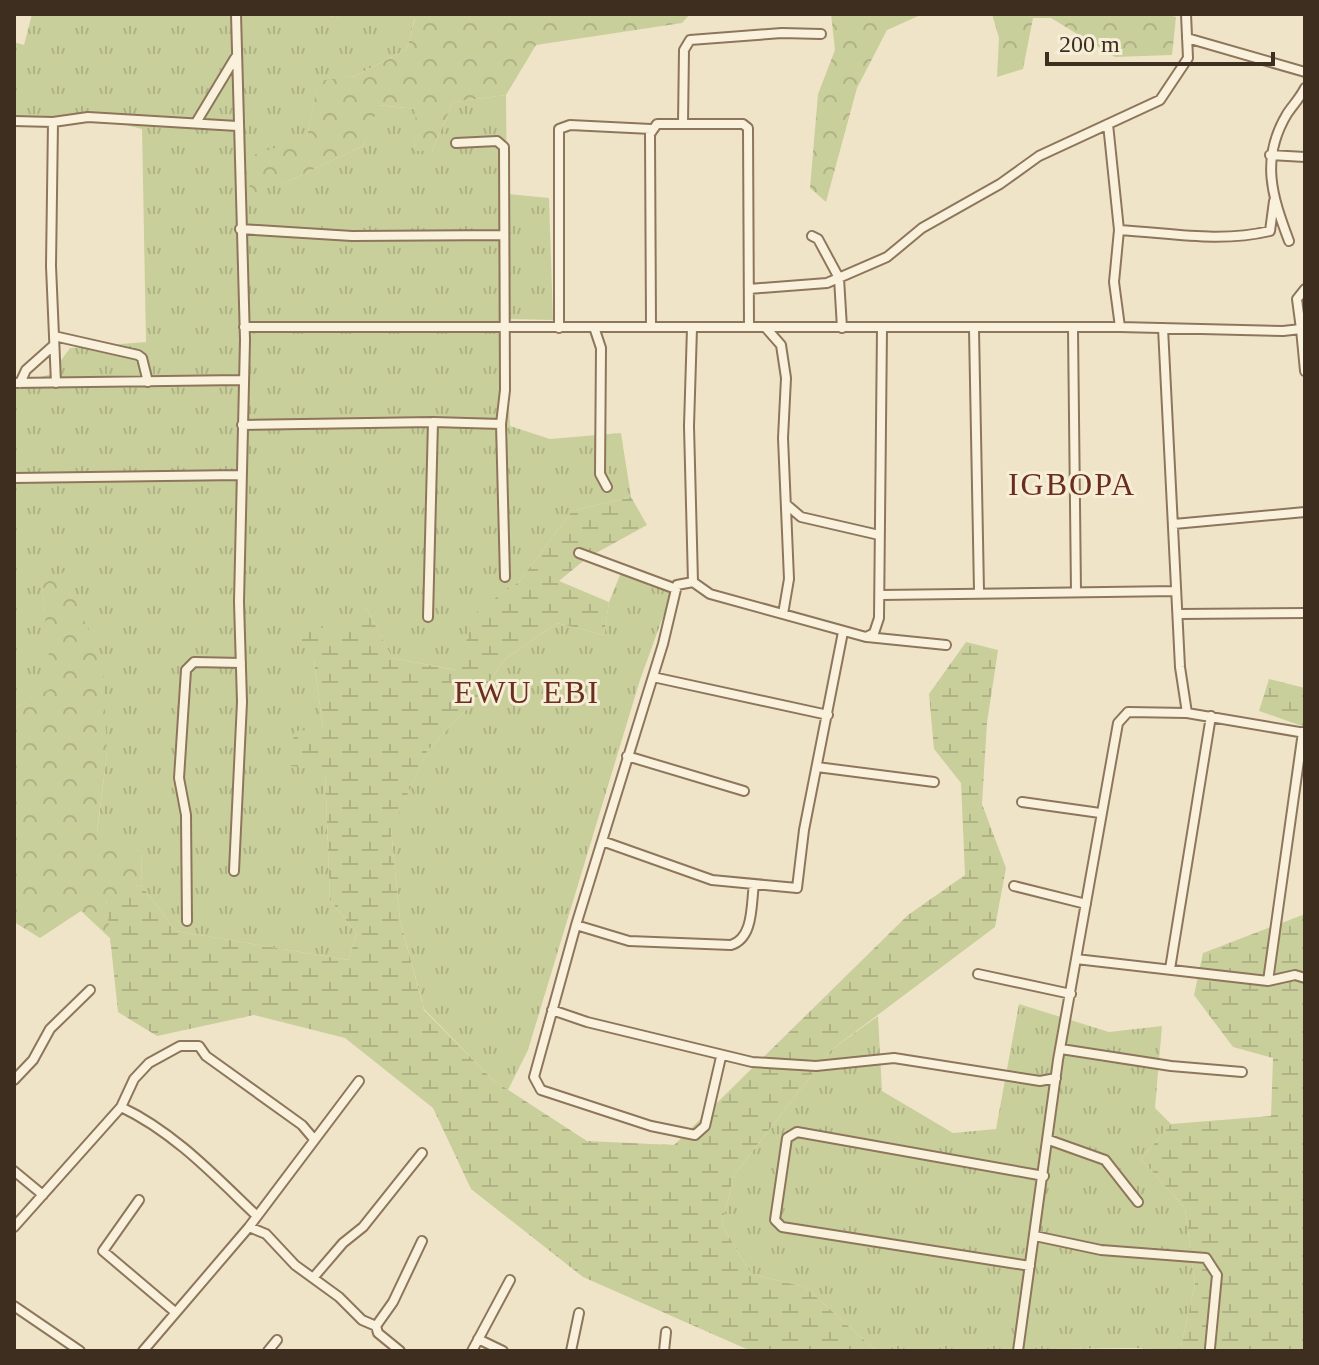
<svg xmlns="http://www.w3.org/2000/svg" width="1319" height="1365" font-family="Georgia,serif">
	<defs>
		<pattern id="grass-tufts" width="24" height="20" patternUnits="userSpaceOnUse" patternTransform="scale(2)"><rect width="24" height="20" fill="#c9cf9b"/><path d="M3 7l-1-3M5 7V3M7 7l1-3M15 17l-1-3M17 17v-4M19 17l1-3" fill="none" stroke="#aeb285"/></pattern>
		<pattern id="forest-crowns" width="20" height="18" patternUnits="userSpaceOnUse" patternTransform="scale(2)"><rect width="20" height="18" fill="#c9cf9b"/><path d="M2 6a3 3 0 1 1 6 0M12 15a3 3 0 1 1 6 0" fill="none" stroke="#aeb285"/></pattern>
		<pattern id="wetland-marsh" width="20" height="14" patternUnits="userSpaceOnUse" patternTransform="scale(2)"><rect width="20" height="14" fill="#c9cf9b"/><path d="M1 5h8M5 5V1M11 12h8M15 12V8" fill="none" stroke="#aeb285"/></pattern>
	</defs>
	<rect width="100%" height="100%" fill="#f0e4c8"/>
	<path fill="url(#grass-tufts)" d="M32 14H320L340 18H415L407 49 355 76 318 82 307 137 250 193 293 179 363 146 378 105 417 109 414 151H432L453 102 506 95 507 194 549 198 553 320 504 319 510 426 550 439 621 433 631 497 572 511 519 582 479 610 456 670 392 658 366 607 314 660 323 729 292 766 325 770 330 900 357 934 348 960 176 931 141 885 142 852 97 833 107 754 42 585 53 688 14 708V385L51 374 70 348 146 342 142 129 89 116H14V42L24 45Z
		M622 570 676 581 640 680 528 1050 508 1090 493 1080 424 1009 400 920 391 829 428 750 480 695 505 659 557 623 604 635 609 602Z
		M1019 1004 1109 1032 1162 1026 1155 1108 1171 1124 1141 1159 1185 1208 1195 1284 1180 1351 1135 1348 876 1351 805 1287 751 1274 722 1225 734 1175 831 1050 878 1016 882 1091 953 1133 996 1129Z"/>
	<path fill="url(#forest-crowns)" d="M320 14H690L682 23 536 45 506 95 453 102 432 151H414L416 109 379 105 363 146 293 179 250 194 248 157 307 137 318 81 355 76 407 49 415 19 340 18Z
		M831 14H923L887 30 857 88 826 202 810 188 818 94 835 50Z
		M992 14H1164L1176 17 1172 55 1115 57 1051 18H1033L1023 69 997 77 999 38Z
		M64 572 103 665 107 754 97 832 142 852 141 885 106 900 113 941 81 911 40 938 14 922V708L52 688 42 585Z"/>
	<path fill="url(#wetland-marsh)" d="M631 497 647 525 587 558 559 581 609 602 604 635 557 623 505 659 480 695 428 750 391 830 400 920 424 1010 493 1080 587 1141 674 1145 908 915 965 875 961 783 934 749 929 694 966 642 998 650 987 723 982 804 1006 868 995 927 831 1050 734 1175 722 1225 751 1274 805 1287 876 1351H751L583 1277 471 1189 433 1108 345 1038 254 1015 157 1036 118 1012 106 899 141 885 176 931 348 960 357 934 330 900 325 771 291 766 294 731 323 729 314 660 294 629 342 627 366 607 392 658 455 670 478 610 519 582 572 511Z
		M1269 679 1305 688V727L1259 711Z
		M1305 914V1351H1180L1195 1284 1185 1208 1141 1159 1171 1124 1271 1116 1273 1058 1233 1047 1194 995 1203 953Z"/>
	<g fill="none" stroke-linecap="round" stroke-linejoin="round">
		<defs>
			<path id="street" d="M1187 38 1305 72
				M14 121 53 122 88 117 237 126
				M197 121 235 58
				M53 122 51 266 56 383
				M683 123 684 50 690 40 782 33 821 34
				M1108 124 1119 230 1114 282 1120 327
				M456 143 497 141 504 147 505 390 501 424 505 577
				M1270 155 1305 157
				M240 229 352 236 503 235
				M1119 230C1171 233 1219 243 1270 231L1274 201
				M812 236 818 239 839 278 842 328
				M1289 241C1272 196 1260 159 1287 114 1293 105 1300 98 1305 88
				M749 289 827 283 887 257 922 228 1000 184 1039 156 1160 100 1188 58 1186 14
				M651 326 650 134 657 124H743L748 128 749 327
				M244 327H1120L1283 331 1301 329 1297 299 1305 289
				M594 327 601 348 600 474 607 487
				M559 328V129L570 125 651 129
				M692 328 689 426 693 582 677 585 663 644 576 925 534 1077 541 1090 651 1126 695 1135 705 1126 721 1057
				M766 328 781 345 786 378 783 438 789 579 783 614
				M1163 328 1180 667 1187 713 1305 733
				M974 329 979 591
				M1073 329 1076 592
				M1301 329 1305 371
				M54 336 138 355 142 358 148 382
				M14 383 241 380
				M20 383 26 370 54 345
				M242 425 433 422
				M14 478 240 475
				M787 505 801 517 879 535
				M1174 524 1305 512
				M579 553 676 589
				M693 582 710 594 866 637 874 633 879 618 882 328
				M880 595 1176 591
				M1178 614 1305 613
				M428 617 433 422 501 424
				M867 637 946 645
				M653 677 828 715
				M627 756 744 791
				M817 767 934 782
				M1022 802 1100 813
				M602 841 712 880 797 888 804 830 843 632
				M234 871 242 702 239 602 245 340 236 14
				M1014 886 1086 904
				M187 921 186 815 179 778 186 670 194 662 241 663
				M576 925 629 941 731 945C754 938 751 904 754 884
				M1076 959 1268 981 1295 975 1305 978
				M1170 969 1211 716
				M978 974 1071 994
				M1268 981 1303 732
				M552 1010 587 1022 752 1062 816 1066 894 1058 1040 1081 1056 1078
				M1061 1049 1171 1066 1242 1072
				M14 1080 33 1060 50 1029 90 990
				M121 1107C174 1132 215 1176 257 1216
				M1049 1140 1105 1160 1138 1202
				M14 1171 43 1195
				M139 1200 103 1251 175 1312
				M14 1227 121 1107 134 1079 149 1063 180 1046H199L206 1056 302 1125 313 1138
				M249 1227 266 1234 295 1265 339 1297 362 1320 376 1326 378 1333 400 1351
				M1035 1236 1101 1250 1206 1258 1217 1275 1210 1348
				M1030 1266 782 1227 775 1220 787 1138 797 1132 1044 1176
				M313 1278 343 1243 363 1227 422 1153
				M14 1306 80 1351
				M376 1326 393 1302 422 1241
				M478 1339 503 1351
				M143 1351 249 1227 359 1081
				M268 1351 277 1340
				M472 1351 510 1280
				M571 1351 579 1313
				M664 1351 666 1332
				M1018 1351 1058 1060 1118 723 1128 712 1187 713"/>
		</defs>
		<use href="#street" stroke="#8d765c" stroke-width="12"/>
		<use href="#street" stroke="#faf1dc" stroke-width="8"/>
	</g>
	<g text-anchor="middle" stroke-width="6" stroke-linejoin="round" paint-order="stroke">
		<g font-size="32" letter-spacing="2" fill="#6b2e1e" stroke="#f7eed8">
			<text x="1072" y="495">IGBOPA</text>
			<text x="527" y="703">EWU EBI</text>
		</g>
	</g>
	<rect width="1319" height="1365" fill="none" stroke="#3d2e20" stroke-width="32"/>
	<path d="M1047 52v12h226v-12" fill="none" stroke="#3d2e20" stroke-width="4"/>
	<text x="1059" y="52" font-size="24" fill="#3d2e20" stroke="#f7eed8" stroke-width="6" paint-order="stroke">200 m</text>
</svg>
